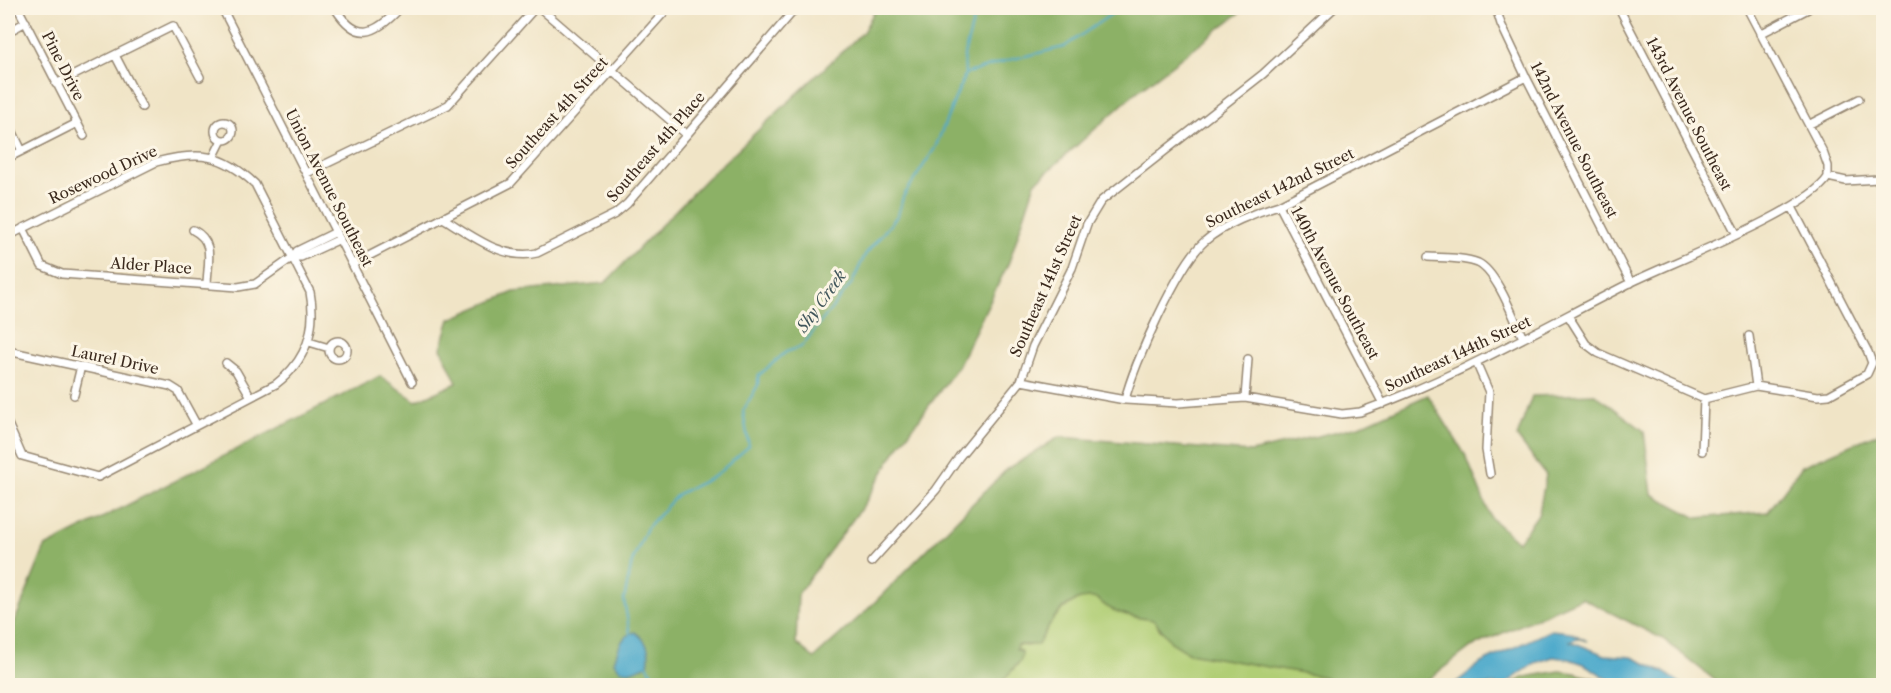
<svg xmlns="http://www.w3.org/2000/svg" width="1891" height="693" font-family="'Libre Caslon Text',serif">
	<rect width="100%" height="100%" fill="#fcf5e5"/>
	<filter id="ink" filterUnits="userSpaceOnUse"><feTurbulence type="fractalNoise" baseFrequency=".0167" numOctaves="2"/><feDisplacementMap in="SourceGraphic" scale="12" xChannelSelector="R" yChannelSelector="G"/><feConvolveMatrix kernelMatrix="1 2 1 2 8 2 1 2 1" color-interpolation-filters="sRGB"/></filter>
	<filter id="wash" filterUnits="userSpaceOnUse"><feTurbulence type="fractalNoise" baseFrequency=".008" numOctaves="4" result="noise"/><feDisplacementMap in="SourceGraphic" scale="24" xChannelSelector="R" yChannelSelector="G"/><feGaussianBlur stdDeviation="1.35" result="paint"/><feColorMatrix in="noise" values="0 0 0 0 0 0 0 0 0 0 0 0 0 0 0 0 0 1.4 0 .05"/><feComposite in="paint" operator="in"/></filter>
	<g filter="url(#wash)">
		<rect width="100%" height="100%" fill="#f0e4c6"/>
		<path fill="#b0ce75" stroke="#767c4a" stroke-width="1.5" d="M1088 596C1112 601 1130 617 1155 620L1160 630 1169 636 1325 677 1332 685 999 686 1021 660 1016 649 1017 645 1028 646C1051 628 1056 605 1088 596Z"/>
		<path fill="#8cb166" stroke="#646e42" stroke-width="1.5" d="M876 8H1246L1134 94 1035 183 1009 262 958 366 895 452 865 503 798 594 796 643 814 658 866 611 1007 469 1059 437 1251 452 1359 426 1428 395 1466 456 1491 518 1518 542 1539 513 1546 475 1517 437 1532 396 1595 394 1644 431 1652 494 1697 518 1768 512 1802 466 1883 431V685H1721L1663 639 1582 598 1471 647 1421 685H1332L1325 677 1189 653 1171 642 1154 620C1137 618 1109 613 1098 599 1067 592 1050 621 1038 645H1017L1016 649 1022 652 1021 660 999 685 8 686V638L45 547 380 376 416 401 457 383 441 348 450 319 514 292 605 283 706 179 863 32Z
			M1560 671 1575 673 1618 685 1507 686 1525 677Z"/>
		<path fill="#4ca9cb" stroke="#446a74" stroke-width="1.5" d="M1551 630 1570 632 1587 641 1577 638 1570 641 1605 655 1632 657 1662 671 1683 685H1618L1584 664 1569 659 1553 657 1535 663 1504 685H1453L1481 663Z
			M635 632C647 641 651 650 648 665L632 671 620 670 614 662C618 650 621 635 635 632Z"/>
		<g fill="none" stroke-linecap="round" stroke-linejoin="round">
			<path stroke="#4ca9cb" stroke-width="2" d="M965 74 964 55 977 8
				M630 634 624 600 632 562 647 528 678 494 715 476 749 446 743 411 758 385V376L786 352 801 347 852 283 865 255 898 215 903 197 935 148 965 74 1009 60 1064 47 1120 8
				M646 686 651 671 647 665"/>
		</g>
	</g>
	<g filter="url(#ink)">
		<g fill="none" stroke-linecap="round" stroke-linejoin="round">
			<defs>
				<path id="minor" d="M18 8 84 136
					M222 8 412 382
					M335 8C357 43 375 35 400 8
					M540 8 686 134
					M1496 8 1501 24 1526 77 1631 283
					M1619 8 1736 233
					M1747 8 1823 152 1828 166V177
					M8 32 26 22
					M1760 34 1808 9
					M115 55 142 107
					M56 84 173 26 200 77
					M8 122 22 151
					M215 131a9 9 0 1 1 18 0a9 9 0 1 1-18 0Z
					M1810 124 1859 99
					M214 156 222 140
					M8 158 77 123
					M307 173 448 105 535 8
					M1279 205 1383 404
					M443 218C471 235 503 261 537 253L615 214 627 204 796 8
					M23 228 42 266 62 274 238 287 255 284 293 257
					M193 230C215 241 208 261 207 283
					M336 232 297 251 293 257H301L340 239
					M8 236 156 162C199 151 222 153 255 184L310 292C317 329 306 361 276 384L98 477 22 456 8 424
					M1428 257C1444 258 1463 257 1478 263 1497 272 1514 319 1523 338
					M353 264 511 183 668 8
					M1569 317 1586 344 1598 353 1704 399
					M1749 336 1756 386
					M329 350a9 9 0 1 1 18 0a9 9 0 1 1-18 0Z
					M309 342 329 348
					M8 351 170 386 178 391 196 424
					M1476 362 1489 392 1486 450 1490 474
					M226 363 236 371 251 397
					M1021 381 1125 400 1178 403 1245 398 1342 414 1360 412C1455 378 1543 327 1632 282 1673 262 1808 210 1828 177L1846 181 1878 179 1884 185
					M74 395 81 366
					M1245 398 1248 359
					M1704 399 1756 386 1818 396 1829 395 1867 374 1872 363 1868 352 1792 207
					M1125 400C1133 366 1179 263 1205 241 1223 225 1256 212 1279 205L1526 77
					M1702 451 1704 399
					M871 562 936 490 959 457 1021 381 1033 346 1072 268 1087 224 1101 201 1263 74 1334 8"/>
			</defs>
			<use href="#minor" stroke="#968772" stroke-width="10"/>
			<use href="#minor" stroke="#fff" stroke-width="7"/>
		</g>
	</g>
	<g text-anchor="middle" stroke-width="6" stroke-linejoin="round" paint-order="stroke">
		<g font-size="15" fill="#3b2a1e" stroke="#fcf5e5">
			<text transform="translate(63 66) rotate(63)" y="5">Pine Drive</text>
			<text transform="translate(557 113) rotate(-48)" y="5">Southeast 4th Street</text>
			<text transform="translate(1689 114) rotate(63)" y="5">143rd Avenue Southeast</text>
			<text transform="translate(1574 140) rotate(63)" y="5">142nd Avenue Southeast</text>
			<text transform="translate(656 147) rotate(-49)" y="5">Southeast 4th Place</text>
			<text transform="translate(103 175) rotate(-25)" y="5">Rosewood Drive</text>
			<text transform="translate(329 188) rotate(63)" y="5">Union Avenue Southeast</text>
			<text transform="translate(1280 188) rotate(-26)" y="5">Southeast 142nd Street</text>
			<text transform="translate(151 266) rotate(4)" y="5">Alder Place</text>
			<text transform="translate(1335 283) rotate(62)" y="5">140th Avenue Southeast</text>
			<text transform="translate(1046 286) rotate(-66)" y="5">Southeast 141st Street</text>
			<text transform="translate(1458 354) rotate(-25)" y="5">Southeast 144th Street</text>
			<text transform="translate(115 360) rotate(12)" y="5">Laurel Drive</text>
		</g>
		<g font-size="16" font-style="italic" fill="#41565b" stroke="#fcf5e5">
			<text transform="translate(821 301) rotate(-54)" y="6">Shy Creek</text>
		</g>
	</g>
	<rect width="1891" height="693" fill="none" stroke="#fcf5e5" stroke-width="30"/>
</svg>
